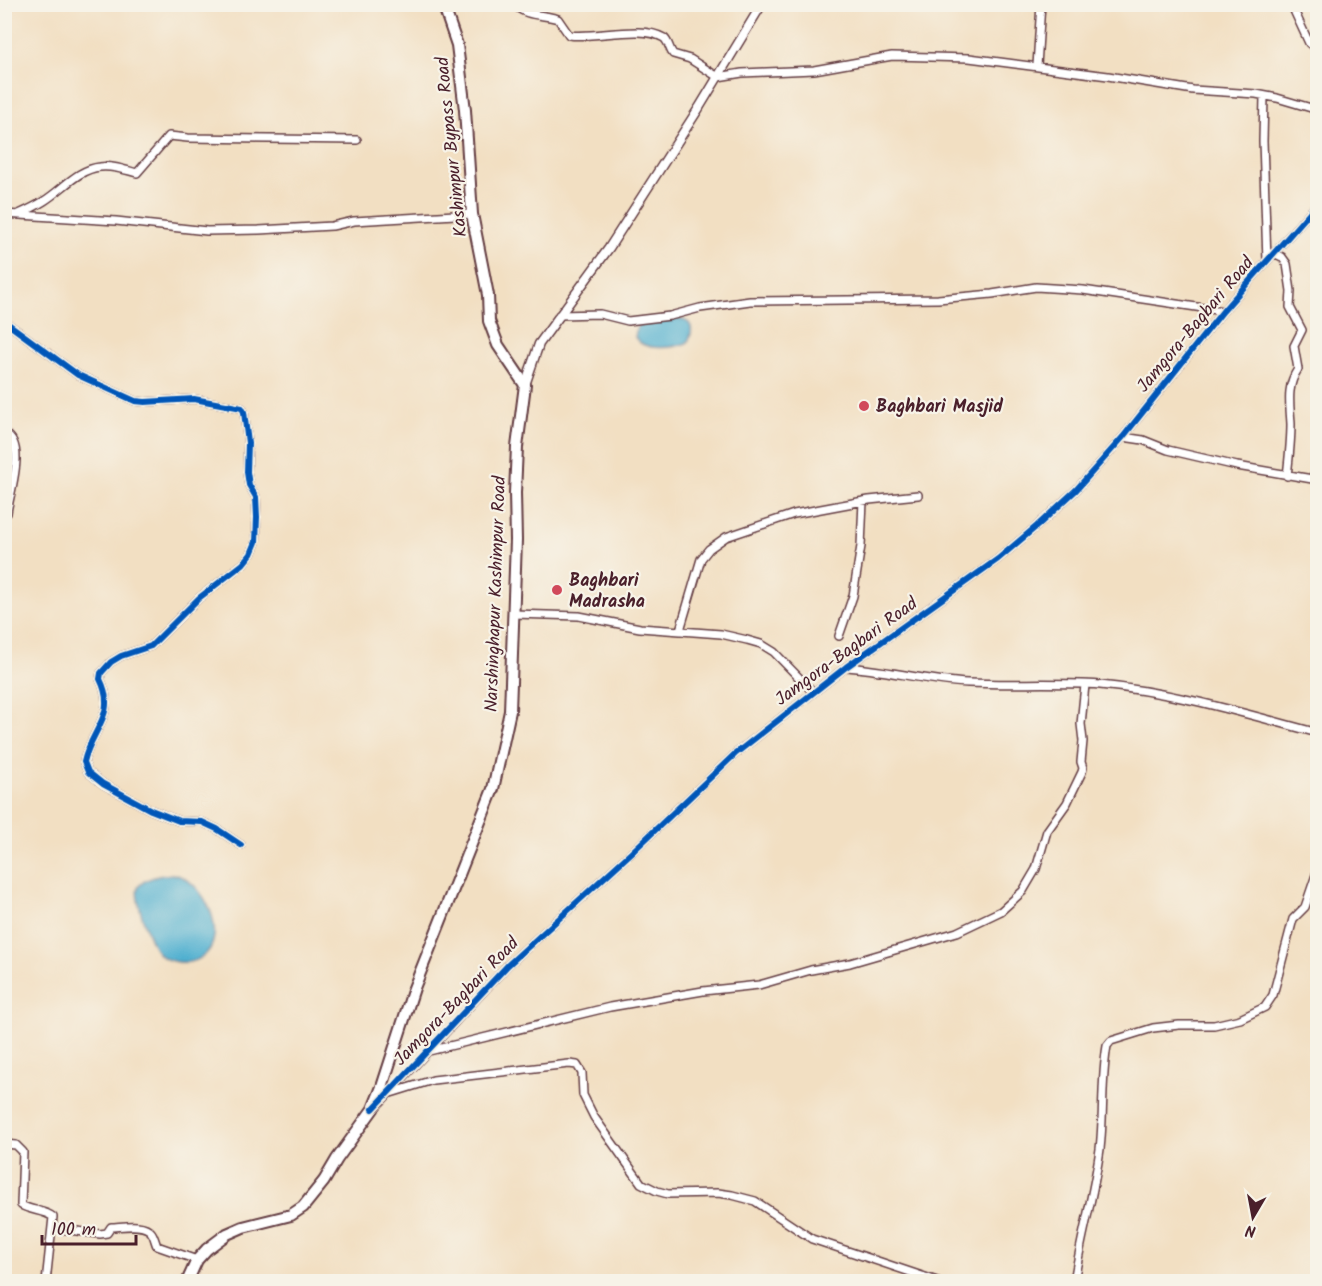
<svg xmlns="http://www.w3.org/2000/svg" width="1322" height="1286" font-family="Kalam,sans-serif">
	<rect width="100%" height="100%" fill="#f7f3e8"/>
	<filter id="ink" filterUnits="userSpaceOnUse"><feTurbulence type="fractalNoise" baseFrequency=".0167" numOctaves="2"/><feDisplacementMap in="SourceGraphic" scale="12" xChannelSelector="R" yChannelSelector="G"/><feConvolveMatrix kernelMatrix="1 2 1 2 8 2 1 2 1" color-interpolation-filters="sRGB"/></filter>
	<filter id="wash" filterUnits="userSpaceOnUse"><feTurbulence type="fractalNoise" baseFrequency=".008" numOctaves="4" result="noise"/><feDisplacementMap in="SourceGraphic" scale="24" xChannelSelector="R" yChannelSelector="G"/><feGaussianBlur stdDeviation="1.35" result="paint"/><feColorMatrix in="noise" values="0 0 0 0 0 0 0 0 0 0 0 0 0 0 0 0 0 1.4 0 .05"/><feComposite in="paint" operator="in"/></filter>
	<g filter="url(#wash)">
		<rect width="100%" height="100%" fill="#f2dfc2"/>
		<path fill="#51b0d0" stroke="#4e687e" stroke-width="1.5" d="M673 318C691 319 696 327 687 343 672 348 644 352 635 337L637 326 645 321Z
			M173 874C204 879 231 937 202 957 191 965 169 964 159 954 151 947 132 894 139 886 146 877 161 875 173 874Z"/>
	</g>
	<g filter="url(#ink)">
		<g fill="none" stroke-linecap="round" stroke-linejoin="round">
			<defs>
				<path id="minor" d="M514 4C525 17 543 14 558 19L569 35C596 39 641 24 664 38 669 42 669 49 673 54L690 59 718 77 742 73 814 70 892 56 969 58 1108 76 1193 90 1256 94 1277 98 1318 110
					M1291 4 1309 43 1318 50
					M1037 66 1041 4
					M1264 96 1263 141 1267 261
					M4 214 116 221 207 231 259 230 332 226 354 221 472 214
					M19 214C28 210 36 206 44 201 62 190 78 169 100 167 112 165 125 170 137 173L169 136 188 138 357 140
					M1274 253 1282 257 1287 264 1291 291 1290 307 1302 330 1294 346 1298 369C1286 387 1290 404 1291 424 1291 441 1289 459 1287 476
					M559 315 600 314 628 321 670 316 700 308 750 301 938 299 992 294 1036 287 1083 290 1223 311
					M4 321 78 375 135 401 145 402 194 399 242 408 244 412 248 443 247 472 249 485 256 497 257 517 256 542 251 554 243 564 199 598 151 646 121 656 111 662 101 673 100 679C118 715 91 729 84 762L88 772 103 784 151 810 179 821 202 822 217 829 241 845
					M4 433C28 443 9 494 7 513L4 514
					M1123 437 1143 440 1168 450 1237 466 1318 480
					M514 614 579 616 640 628 721 634 747 640 761 644 774 652 813 692
					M680 630 701 559 709 549 726 537 794 514 869 500 918 495
					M839 636 853 596 861 546 863 501
					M847 667C887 670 927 681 968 683 1012 685 1056 682 1100 685 1174 692 1246 714 1318 733
					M429 1051 610 1007 703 991 759 985 811 970 850 963 957 932 1001 911 1023 891 1036 869 1047 831 1067 803 1082 772 1083 768 1081 762 1083 741 1081 724 1085 685
					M391 1093 433 1080 569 1064 577 1065 582 1073 583 1095 594 1117 641 1183 657 1191 668 1194 718 1193 732 1195 755 1201 812 1239 940 1282
					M376 1107 508 965 631 853 735 754 846 667 998 559 1037 526 1076 490 1123 437 1223 311 1318 203
					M4 1144 16 1145 23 1152 21 1205C31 1211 45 1210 53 1217L46 1282
					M53 1228 100 1234 107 1233 111 1227C121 1227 144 1222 151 1232 154 1235 155 1242 157 1246L197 1260
					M1074 1282C1081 1237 1094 1194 1100 1149 1104 1115 1101 1080 1107 1046L1111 1041 1153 1028 1179 1025H1214L1240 1019 1265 1007 1273 995 1293 919 1305 907 1318 869"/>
				<path id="tertiary" d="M525 385 539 344 609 248 699 108 762 4"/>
				<path id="secondary" d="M187 1282 197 1260 207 1249 227 1234 243 1227 291 1215 303 1207 324 1181 337 1159 373 1109 382 1087 414 988 493 789 510 711 516 540 515 493 517 447 525 385 498 345 489 321 488 295 472 214 465 110 457 45 443 4"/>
			</defs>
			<use href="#minor" stroke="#633c42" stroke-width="10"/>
			<use href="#tertiary" stroke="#633c42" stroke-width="11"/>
			<use href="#secondary" stroke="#633c42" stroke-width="14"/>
			<use href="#minor" stroke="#fff" stroke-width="7"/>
			<use href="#tertiary" stroke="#fff" stroke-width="8"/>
			<use href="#secondary" stroke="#fff" stroke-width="10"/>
			<defs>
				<path id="cycleway" d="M4 321 78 375 135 401 145 402 194 399 242 408 244 412 248 443 247 472 249 485 256 497 257 517 256 542 251 554 243 564 199 598 151 646 121 656 111 662 101 673 100 679C118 715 91 729 84 762L88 772 103 784 151 810 179 821 202 822 217 829 241 845
					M373 1109 508 965 631 853 735 754 846 667 998 559 1037 526 1076 490 1123 437 1223 311 1318 203"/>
			</defs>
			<use href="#cycleway" stroke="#f7f3e8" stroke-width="10"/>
			<use href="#cycleway" stroke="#0057b8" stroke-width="6"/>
		</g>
	</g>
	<g fill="#d1495b" stroke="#f7f3e8" stroke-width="2">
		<circle cx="864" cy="406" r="6"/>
		<circle cx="557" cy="590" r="6"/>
	</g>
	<g text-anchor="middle" stroke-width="4.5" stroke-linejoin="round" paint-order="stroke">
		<g font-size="18" fill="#4a1f2b" stroke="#f7f3e8">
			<text transform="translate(451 147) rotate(-96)" y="6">Kashimpur Bypass Road</text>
			<text transform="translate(1195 324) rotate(-50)" y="6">Jamgora-Bagbari Road</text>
			<text transform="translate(495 594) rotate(-88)" y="6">Narshinghapur Kashimpur Road</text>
			<text transform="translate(846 651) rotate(-36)" y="6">Jamgora-Bagbari Road</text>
			<text transform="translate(456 1001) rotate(-46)" y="6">Jamgora-Bagbari Road</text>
		</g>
		<g font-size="18" font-weight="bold" fill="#4a1f2b" stroke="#f7f3e8" text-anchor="start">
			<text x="876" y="412">Baghbari Masjid</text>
			<text x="569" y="586">Baghbari<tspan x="569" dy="21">Madrasha</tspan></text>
		</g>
	</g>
	<rect width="1322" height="1286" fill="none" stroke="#f7f3e8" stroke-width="24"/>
	<g transform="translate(1253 1217) rotate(190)" stroke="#f7f3e8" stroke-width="4.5" paint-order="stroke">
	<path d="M0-4.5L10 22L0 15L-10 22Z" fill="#4a1f2b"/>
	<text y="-9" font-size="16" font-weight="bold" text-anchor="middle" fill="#4a1f2b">N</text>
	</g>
	<path d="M42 1235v9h94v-9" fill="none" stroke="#4a1f2b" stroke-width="3"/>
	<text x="51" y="1235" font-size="18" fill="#4a1f2b" stroke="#f7f3e8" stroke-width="4.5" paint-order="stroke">100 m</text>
</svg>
